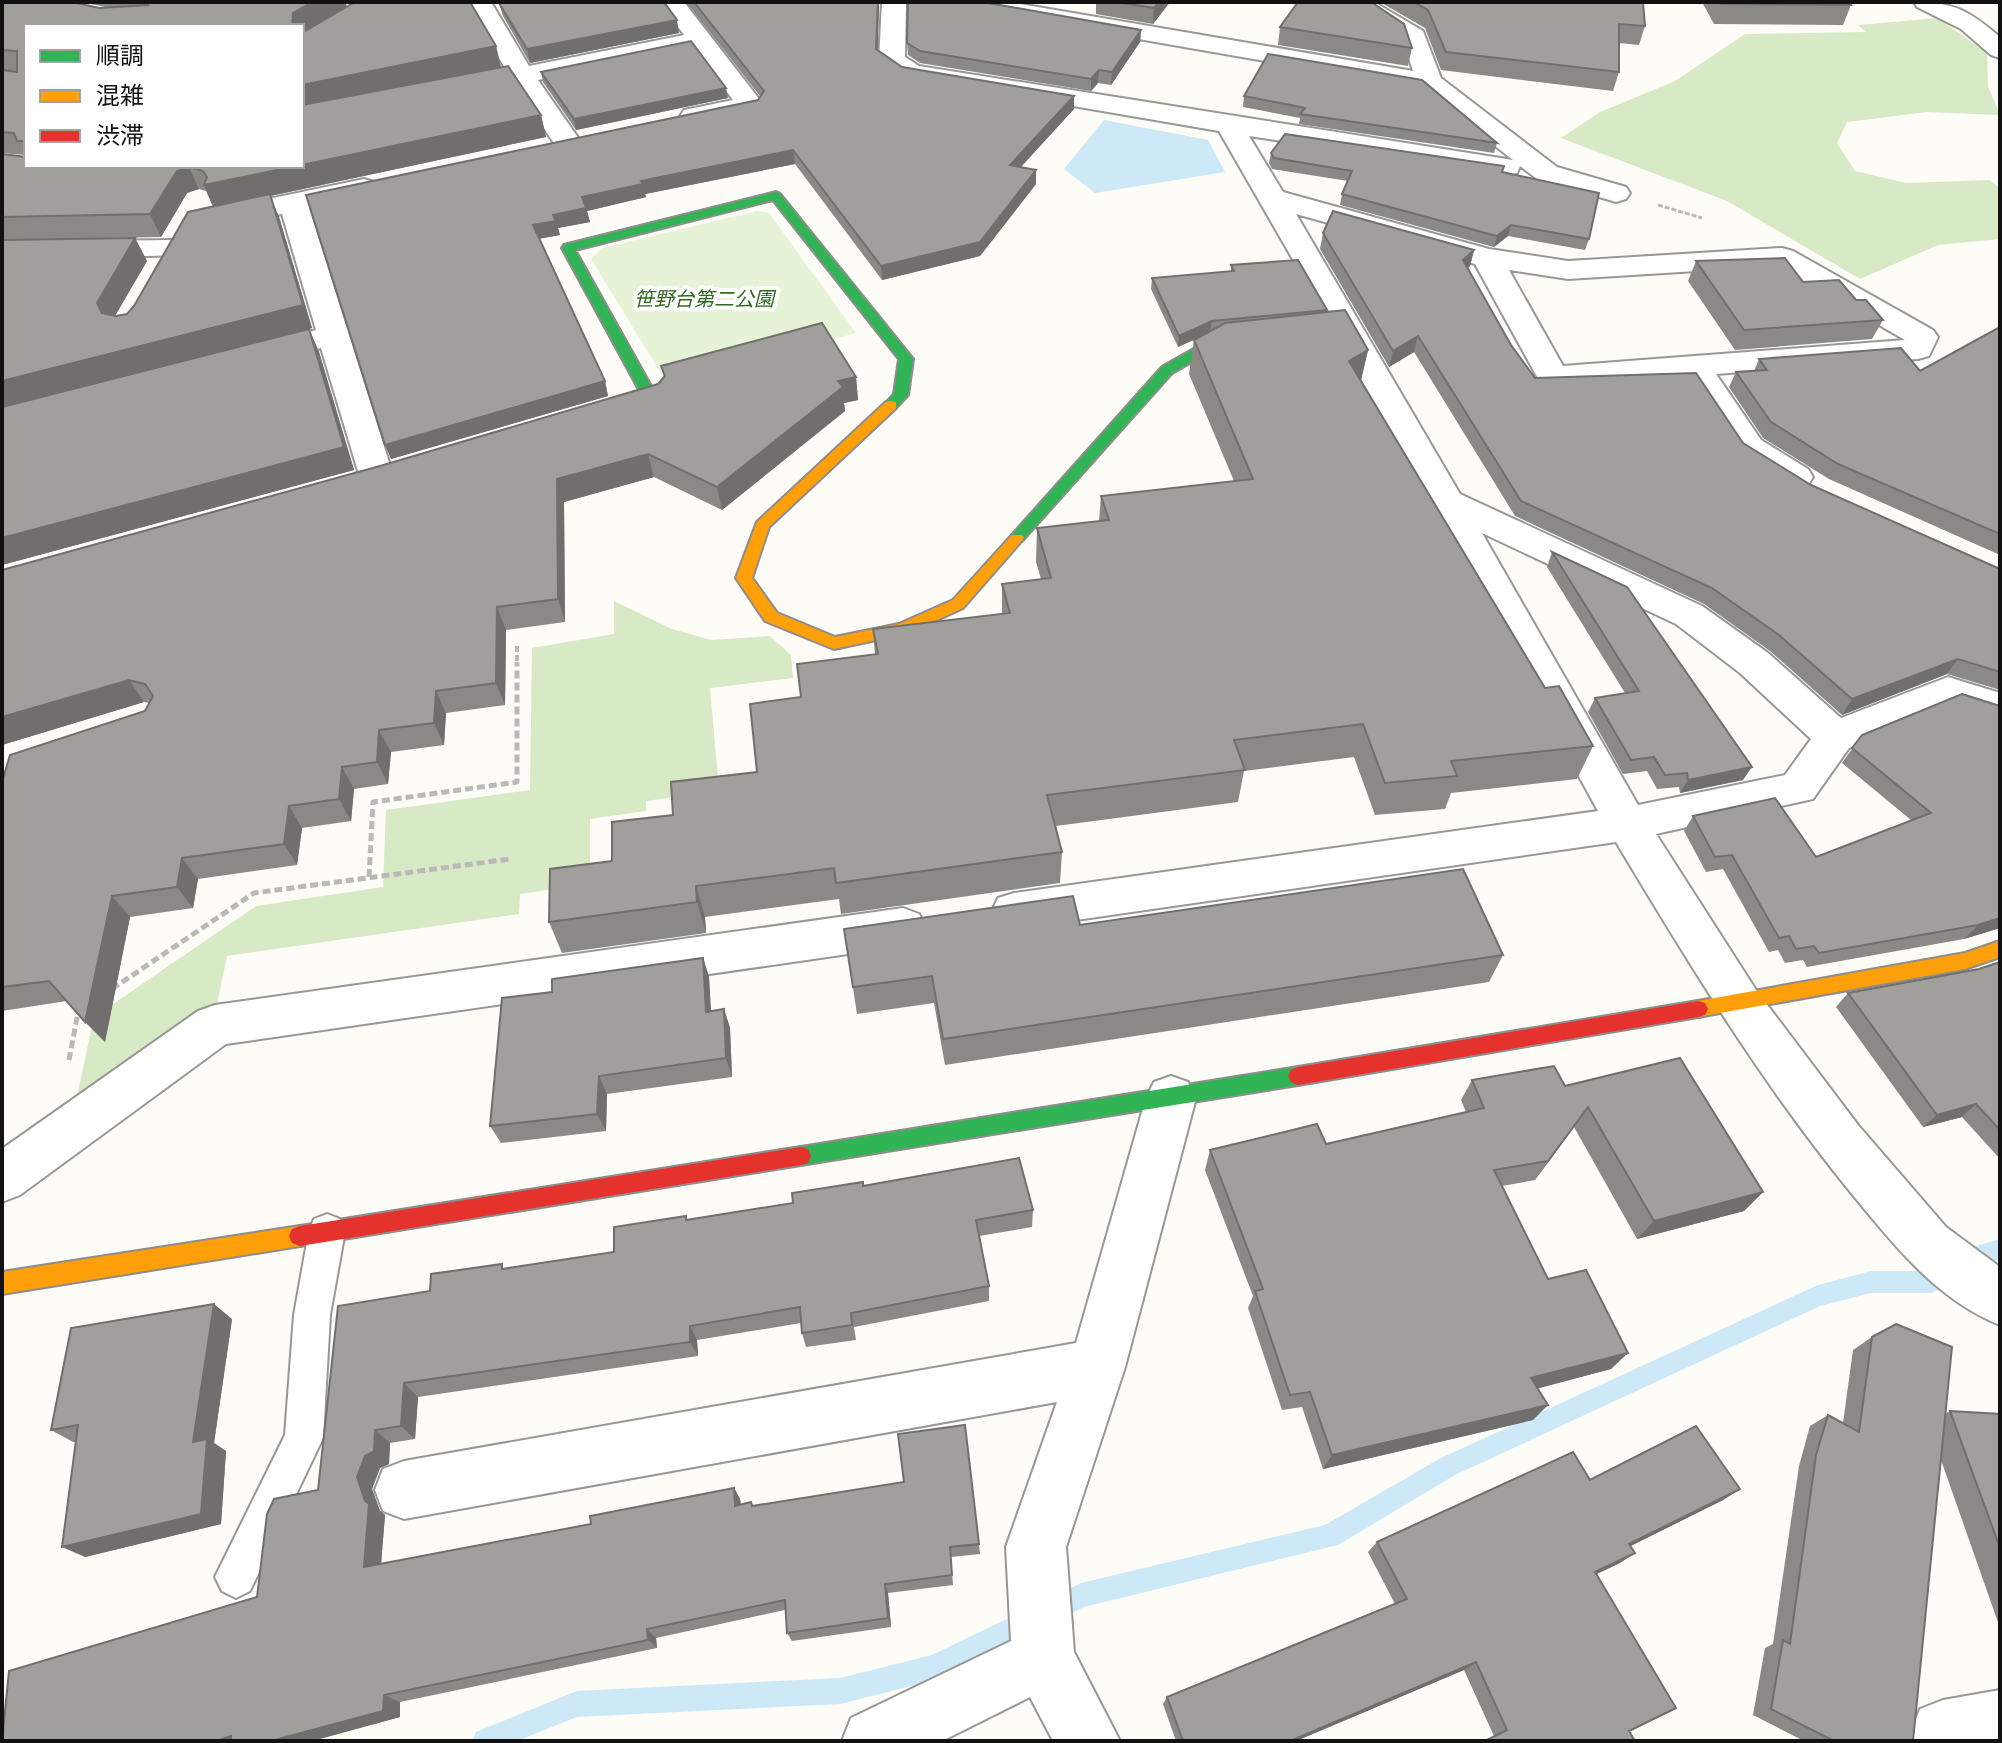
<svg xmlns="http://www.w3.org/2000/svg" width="2002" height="1743" font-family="'Crimson Pro','Noto Sans JP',serif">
	<rect width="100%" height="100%" fill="#fdfcf7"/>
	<path fill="#e7f3d7" d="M757 211 769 213 856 333 668 385 591 259 602 248Z"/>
	<path fill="#d8eac5" d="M1938 18 1987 53 1988 86 2000 115 1926 112 1847 122 1837 143 1855 171 1906 183 1990 180 2000 189V239L1938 245 1860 279 1727 201 1561 138 1600 112 1675 81 1745 34 1866 32 1858 25Z
		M614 601 672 629 711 640 770 636 791 655 793 678 710 688 719 791 646 801V811L590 819V884L520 894 519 914 227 956 217 1004 77 1096 94 1017 256 906 383 887 386 810 530 790 532 648 614 634Z"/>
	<path fill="#cde8f7" d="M1104 120 1208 140 1225 172 1095 193 1064 169Z"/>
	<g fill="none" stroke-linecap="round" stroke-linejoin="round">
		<path fill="#cde8f7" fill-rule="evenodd" d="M2000 1239V1259C1974 1266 1955 1283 1931 1293H1871L1820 1306 1455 1475 1338 1545 1084 1607 935 1680 840 1704 577 1717 517 1741H472L476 1732 577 1691 840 1678 932 1655 1081 1583 1325 1525 1439 1459 1818 1285 1871 1271H1929L1969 1248Z"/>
		<defs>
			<path id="lane" d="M327 1214 340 1219 345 1231 330 1315 323 1438 250 1591 236 1598 222 1591 215 1577 285 1435 294 1315 309 1231 314 1219Z"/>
			<path id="street" d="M467 2H491L529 66 684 35 660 2H684L763 104 759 110 750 112 693 124 684 122 680 116 684 110 733 100 694 48 538 80 581 142 577 148H557L515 84 457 96 448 94 444 88 448 82 506 70Z
				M882 2H906L905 57 919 66 1513 160 1421 88 966 9 957 7 954 2H1008L1413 71 1403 40 1345 2H1374L1423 31 1441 78 1557 167 1626 187 1630 193 1626 199 1616 202 1606 199 1537 179 1520 166 1517 173 1507 175 1249 136 1283 192 1489 249 1568 261 1782 248 1793 251 1933 330 1938 337 1929 356 1918 359 1716 374 1761 440 1808 469 1813 477 1808 485 1796 488 1784 485 1737 456 1685 377 1553 387 1541 384 1475 264 1296 214 1460 494 1702 606 1768 653 1841 718 1948 677 2000 693V723L1950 706 1849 748 1813 799 1656 834 1756 990 1858 1125 1946 1227 2000 1267V1325C1937 1300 1894 1245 1852 1194 1762 1084 1689 964 1616 842L1014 929 998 924 992 911 998 898 1014 893 1598 811 1334 331 1219 131 903 77 879 60ZM1777 266 1905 340 1563 366 1509 270 1568 279ZM1482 533 1676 624 1740 673 1811 739 1785 775 1638 805Z
				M1914 2C1955 2 1969 11 2000 37V58L1991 55 1961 29 1917 7Z
				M364 179 374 182 378 188 374 194 309 208 394 478 389 486 377 489 365 486 360 478 321 348 256 365 245 362 240 355 245 348 316 330 282 214 216 228 206 225 201 219 206 213 216 210Z
				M173 240 184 243 188 249 184 255 2 260V242Z
				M903 908 919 914 926 927 919 940 903 946 226 1044 20 1195 2 1202V1149L198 1011 215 1005Z
				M1171 1076 1188 1082 1196 1098 1125 1367 1066 1547 1074 1652 1120 1741H1053L1030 1697 942 1741H842L851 1718 1011 1641 1006 1547 1057 1402 404 1519 383 1511 375 1490 383 1469 404 1461 1076 1343 1146 1098 1154 1082Z
				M2000 1690V1741H1911V1732L1920 1709 1943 1700Z"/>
			<path id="fast" d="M776 192 780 194 913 359 908 395 896 408H886L884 405 894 394 899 359 773 200 575 250 657 397 610 414H600V408L642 395 562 248 564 245Z
				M1247 337 1254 341 1252 344 1214 349 1172 373 1022 541H1012V535L1162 367 1206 342Z
				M1298 1067 1305 1070 1308 1076 1305 1082 1298 1085 801 1165 794 1163 791 1156 794 1149 801 1147Z"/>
			<path id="slow" d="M891 401 896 402V408L769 527 752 578 777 613 835 637 899 624 953 600 1012 535H1022L1024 538 963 608 909 633 834 649 765 621 736 578 757 522 886 402Z
				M2000 941V957L1965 969 1698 1017 1691 1015 1688 1009 1691 1003 1698 1001 1965 953Z
				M300 1226 308 1229 311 1236 308 1243 300 1246 2 1294V1272Z"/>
			<path id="jam" d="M1698 1001 1705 1003 1708 1009 1705 1015 1698 1017 1298 1085 1291 1082 1288 1076 1291 1070 1298 1067Z
				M801 1147 808 1149 811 1156 808 1163 801 1165 300 1246 292 1243 289 1236 292 1229 300 1226Z"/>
		</defs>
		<use href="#lane" stroke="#979795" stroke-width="4"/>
		<use href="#street" stroke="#979795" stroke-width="4"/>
		<use href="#fast" stroke="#8e8d8b" stroke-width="4"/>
		<use href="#slow" stroke="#8e8d8b" stroke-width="4"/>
		<use href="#jam" stroke="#8e8d8b" stroke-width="4"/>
		<path stroke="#b9b9b8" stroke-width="3" stroke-dasharray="5 2" stroke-linecap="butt" d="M1658 205 1702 218"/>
		<path stroke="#b9b9b8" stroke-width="4" stroke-dasharray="6 3" stroke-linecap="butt" d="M517 646V664"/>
		<path stroke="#b9b9b8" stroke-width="5" stroke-dasharray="8 4" stroke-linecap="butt" d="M369 877 373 802 517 782V662
			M112 989 254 893 510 859
			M69 1060 79 1007"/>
		<use href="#lane" fill="#fffffe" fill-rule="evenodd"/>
		<use href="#street" fill="#fffffe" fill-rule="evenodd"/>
		<use href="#fast" fill="#30b455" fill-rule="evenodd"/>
		<use href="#slow" fill="#ff9f0a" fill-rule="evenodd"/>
		<use href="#jam" fill="#e5322d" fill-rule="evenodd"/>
	</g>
	<path fill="#8a8986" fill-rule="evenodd" d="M2 2 99 8 105 7 81 2H345L347 7 496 46 501 67 541 115 546 137 270 196 279 217 312 328 309 329 319 352 354 470 2 565 135 238 147 261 115 316 127 314 213 207 206 191 199 189 187 193 161 237 2 240V154L26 157 25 155 2 153ZM26 26 302 166H26Z
		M686 2H879L878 50 902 67 1074 96V109L1020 167 1036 170V184L980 256 882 280 795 164 645 194 646 197 587 211 590 222 558 228 560 235 539 239 605 381 608 396 391 459 306 195 758 100 760 96Z
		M1096 2H1170L1153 24 1096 14Z
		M1380 2H1643L1645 26 1639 45 1619 43V72L1613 91 1441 70 1425 28Z
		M1702 2H1849L1851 5 1843 25 1714 24Z
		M499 3 679 33 530 63 503 16Z
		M1280 27 1412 48 1408 66 1278 45Z
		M1141 30 1140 42 1111 85 1098 83 1091 91 920 63 908 55 907 43Z
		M541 72 728 98 576 130 543 82Z
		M1244 96 1497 143 1494 153 1299 124 1300 118 1243 107Z
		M1271 153 1503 172 1589 239 1585 250 1508 236 1494 247 1490 246 1340 205 1342 194 1348 181 1272 169 1269 163Z
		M1323 233 1474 250 1470 266 1467 268 1511 345 1535 378 1743 443 1811 485 2000 569V690L1947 674 1842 715 1770 651 1704 604 1515 516 1414 352 1389 367 1320 249Z
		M1696 261 1803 282 1856 300 1883 320 1872 339 1735 350 1688 281Z
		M1231 265 1327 310V312L1368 350 1361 381 1545 688 1593 746 1577 779 1451 793 1445 809 1375 815 1354 757 1244 771 1238 802 1056 826 1062 852 1060 883 841 914 839 899 705 917 706 933 562 953 549 922 612 861 673 815 757 772 801 697 875 655 873 629 1002 614V584L1041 579 1036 562 1037 528 1099 521 1101 496 1234 481 1189 374 1194 340 1178 347 1151 289 1152 278 1231 271Z
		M2000 327V555L1829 479 1763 438 1729 387 1736 372 1754 371 1759 359 1920 371Z
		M661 366 856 377 858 400 844 403 845 411 722 510 654 477 564 502 565 622 506 630 505 705 446 713 444 745 391 752 388 784 354 789 351 821 302 828 297 865 198 879 193 908 130 917 105 1042 67 1001 2 1011V782L145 711 149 703 144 702 2 745 380 466 658 384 664 377Z
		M1552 552 1743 780 1680 793 1679 787 1657 789 1647 771 1623 774 1588 712 1595 698 1625 693 1547 567Z
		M2000 706V928L1964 939 1807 967 1803 960 1785 963 1778 950 1769 952 1723 869 1706 872 1684 831 1693 816 1816 857 1911 820 1842 763 1862 735Z
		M1080 925 1503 955 1489 982 945 1065 934 1003 857 1014 844 929Z
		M703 958 709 977 711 1011 724 1009 730 1028 732 1077 607 1094 606 1131 501 1143 490 1126 552 992Z
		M2000 962V1159L1962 1117 1923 1127 1836 1007 1848 993 1979 969Z
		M1472 1080 1565 1086 1763 1192 1744 1211 1637 1239 1574 1127 1535 1180 1502 1186 1548 1279 1611 1369 1537 1388 1533 1420 1323 1469 1302 1407 1282 1410 1248 1308 1253 1296 1205 1170 1210 1150 1326 1144 1466 1112 1461 1100Z
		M863 1186 1033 1210 1032 1227 979 1236 989 1286V1301L854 1327 856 1340 806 1347 802 1333 801 1323 697 1340 698 1356 418 1397 415 1439 390 1443 389 1464 380 1468 372 1489 380 1511 385 1515 381 1564 591 1524 734 1488 740 1499 741 1505 751 1502 753 1506 979 1544 980 1554 951 1557 953 1585 888 1593 891 1627 792 1641 787 1633 785 1610 656 1638 657 1648 400 1702V1717L312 1741H2L257 1597 430 1291 506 1269 614 1252 687 1220 793 1203Z
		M232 1319 214 1443 226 1451 221 1524 85 1557 76 1442H73L51 1430Z
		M1872 1337 1945 1414 1950 1411 2000 1414V1628L1941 1460 1913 1741H1804L1753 1715 1765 1648 1773 1644 1799 1466 1810 1426 1828 1415 1843 1423 1853 1350Z
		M1590 1480 1740 1489 1723 1500 1631 1546 1620 1563 1596 1574 1676 1708 1494 1736 1464 1670 1296 1741H1176L1163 1704 1167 1697 1395 1604 1368 1552 1377 1542Z"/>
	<path fill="#716f6d" d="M312 2H345L347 7 302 34V26H292L293 13Z
		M878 2H879L877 62 876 49Z
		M1159 2H1170L1153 24 1154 8Z
		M677 20 679 33 530 63 527 49Z
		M1141 30 1140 42 1111 85 1112 72Z
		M496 46 501 68 302 108V85Z
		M1099 70 1098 83 1091 91V79Z
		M726 88 728 98 576 130 574 119Z
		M1074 96V109L1010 179V165Z
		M541 115 546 137 270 196 279 217 312 328 2 408V381L303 305 214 208 204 185 296 166H302V165Z
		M793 150 795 164 645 194 646 197 587 211 590 222 558 228 560 235 537 239 533 225 582 197 641 181Z
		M189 167 199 189 187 193 161 237 150 214 177 171Z
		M1036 170V184L980 256 882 280 881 266Z
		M1511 225 1508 236 1494 247 1497 236Z
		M135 238 147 261 109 326 97 303Z
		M1474 250 1470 266 1458 275 1463 260Z
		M1212 321 1210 332 1178 347 1179 336Z
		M309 329 319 352 354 470 2 565V538Z
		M1418 336 1414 352 1389 367 1393 351Z
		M1368 350 1360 384 1349 361Z
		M856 377 858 400 844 403 845 411 722 510 717 487 838 381Z
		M605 381 608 396 391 459 385 445Z
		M648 454 654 477 564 502 565 622 558 599 557 479Z
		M497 607 506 630 505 705 496 683Z
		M1958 659 1947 674 1842 715 1852 699Z
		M129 680 144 702 2 745V717Z
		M436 691 446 713 444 745 434 723Z
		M379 730 391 752 388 784 377 762Z
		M342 767 354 789 351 821 339 799Z
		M1752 767 1743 780 1680 793 1688 780Z
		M289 806 302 828 297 865 284 844Z
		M182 858 198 879 193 908 177 887Z
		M696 886 705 917 706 933 697 902Z
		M112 896 130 917 105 1042 85 1022Z
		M2000 918V928L1964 939 1978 925Z
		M703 958 709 977 712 1031 706 1012Z
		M724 1009 730 1028 732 1077 726 1058Z
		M599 1076 607 1094 606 1131 597 1114Z
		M1976 1104 1962 1117 1923 1127 1937 1115Z
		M1588 1107 1574 1127 1535 1180 1548 1161Z
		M1763 1192 1744 1211 1637 1239 1654 1221Z
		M214 1304 232 1319 214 1443 226 1451 221 1524 85 1557 62 1547 193 1442Z
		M690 1326 697 1340 698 1356 690 1342Z
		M1628 1353 1611 1369 1517 1394 1531 1378Z
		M404 1383 418 1397 415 1439 401 1426Z
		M1548 1405 1533 1420 1323 1469 1332 1455Z
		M375 1430 390 1443 389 1464 380 1468 372 1489 380 1511 385 1515 380 1577 364 1567 365 1501 357 1477Z
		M734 1488 740 1499 742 1517 735 1506Z
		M1740 1489 1723 1500 1614 1554 1629 1544Z
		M1635 1553 1620 1563 1580 1582 1595 1572Z
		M885 1584 888 1593 891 1627 888 1618Z
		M647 1629 656 1638 657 1648 648 1640Z
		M1476 1662 1464 1670 1296 1741H1290Z
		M384 1695 400 1702V1717L312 1741H271Z
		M231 1736 248 1741H216Z"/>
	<path fill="#a19f9c" stroke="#716f6d" stroke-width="2" d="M2 2H73L99 8 148 5 146 2H312L293 13 292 26H26V141H17L14 133 2 132V70L17 72V51L2 50Z
		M355 2H470L496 46 302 85V33Z
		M504 2H664L677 20 527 49 499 3Z
		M694 2H878L876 49 902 67 1074 96 1010 165 1036 170 980 242 881 266 793 150 641 181 643 184 582 197 586 208 553 215 556 221 533 225 605 381 385 445 306 195 758 100 764 91Z
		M908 2H983L1141 30 1112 72 1099 70 1091 79 920 51 907 43Z
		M1117 2H1159L1154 8Z
		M1298 2H1371L1404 24 1412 48 1280 27Z
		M1414 2H1643L1645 26 1619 24V72L1446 52 1428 10Z
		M1720 2H1849L1851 5 1721 4Z
		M691 41 726 88 574 119 541 72Z
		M1268 54 1422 80 1497 143 1300 114 1305 108 1244 96Z
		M508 66 541 115 302 165V105Z
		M1285 134 1504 166 1502 172 1599 193 1589 239 1511 225 1497 236 1493 235 1342 194 1352 171 1274 158 1271 153Z
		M2 154 26 157V166H296L204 185 207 177 203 171 189 167 177 171 150 214 2 217Z
		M270 194 303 305 2 381V240L135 238 97 303 102 313 116 316 127 314 134 306 188 212Z
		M1333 211 1474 250 1463 260 1511 345 1535 378 1696 373 1743 443 1811 485 2000 569V672L1958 659 1852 699 1779 635 1712 588 1521 501 1418 336 1393 351 1323 233Z
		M1785 258 1803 282 1839 280 1856 300H1866L1883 320 1744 330 1696 261Z
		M1298 260 1327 310 1212 321 1179 336 1152 278 1234 271 1231 265Z
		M1345 310 1368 350 1349 361 1545 688 1559 686 1593 746 1451 761 1457 776 1385 783 1363 724 1234 740 1245 770 1047 795 1062 852 836 883 834 868 696 886 697 902 549 922 550 869 612 861V822L673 815 671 782 757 772 750 704 801 697 797 664 878 654 873 629 1010 613 1002 584 1051 578 1037 528 1109 520 1101 496 1253 479 1194 340 1225 323Z
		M822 323 856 377 838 381 843 387 717 487 648 454 557 479 558 599 497 607 496 683 436 691 434 723 379 730 377 762 342 767 339 799 289 806 284 844 182 858 177 887 112 896 85 1022 49 981 2 987V782L10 755 145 711 153 696 145 684 129 680 2 717V570L380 466 658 384 665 376 661 366Z
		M2000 327V534L1838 464 1771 422 1736 372 1767 370 1759 359 1901 348 1920 371Z
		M309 329 344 447 2 538V407Z
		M1552 552 1627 587 1752 767 1688 780 1687 773 1665 775 1654 757 1631 760 1595 698 1639 691Z
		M1962 694 2000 706V918L1978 925 1819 953 1814 946 1796 949 1789 936 1779 938 1732 855 1715 857 1693 816 1775 798 1816 857 1931 813 1852 748 1862 735Z
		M1463 869 1503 955 943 1039 932 976 853 987 844 929 1073 896 1080 925Z
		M703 958 706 1012 724 1009 726 1058 599 1076 597 1114 490 1126 502 998 552 992V979Z
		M2000 962V1130L1976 1104 1937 1115 1848 993 1979 969Z
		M1680 1058 1763 1192 1654 1221 1588 1107 1548 1161 1494 1170 1548 1279 1586 1270 1628 1353 1531 1378 1548 1405 1332 1455 1310 1392 1290 1395 1255 1291 1263 1289 1210 1150 1317 1124 1326 1144 1484 1108 1472 1080 1554 1066 1565 1086Z
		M1019 1158 1033 1210 976 1220 989 1286 851 1313 852 1325 802 1333 800 1307 690 1326V1342L404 1383 401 1426 375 1430 374 1451 365 1456 357 1477 365 1501 369 1504 364 1567 591 1524 590 1516 734 1488 735 1506 751 1502 752 1506 904 1482 898 1434 965 1425 979 1544 950 1547 952 1575 885 1584 888 1618 787 1633 785 1600 647 1629 648 1640 384 1695 383 1711 271 1741H231V1736L216 1741H2L9 1671 257 1597 267 1514 274 1499 318 1490 338 1306 430 1291 431 1274 502 1264V1269L614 1252V1227L686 1216V1220L793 1203 792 1193 863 1182V1186Z
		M214 1304 193 1442 207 1439 201 1514 62 1547 78 1425 51 1430 71 1328Z
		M1896 1324 1952 1347 1913 1741H1834L1771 1709 1783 1640 1790 1644 1816 1455 1828 1415 1859 1432 1872 1337Z
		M1950 1411 2000 1414V1548Z
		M1696 1426 1740 1489 1629 1544 1635 1553 1595 1572 1676 1708 1629 1731 1635 1741H1485L1507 1730 1476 1662 1290 1741H1183L1167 1697 1407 1599 1377 1542 1573 1452 1590 1480Z"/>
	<g text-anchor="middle" stroke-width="8" stroke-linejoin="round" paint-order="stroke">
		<g font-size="20" font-style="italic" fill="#2f6b1f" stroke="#fff">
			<text x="704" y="306">笹野台第二公園</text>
		</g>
	</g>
	<rect width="2002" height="1743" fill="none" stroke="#111111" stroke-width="8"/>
	<rect x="24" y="24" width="280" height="144" fill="#ffffff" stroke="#a0a0a0" stroke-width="2"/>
	<rect x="40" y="50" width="40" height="12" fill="#30b455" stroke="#a0a0a0" stroke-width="2"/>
	<text x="96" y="64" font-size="24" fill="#111111">順調</text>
	<rect x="40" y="90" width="40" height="12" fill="#ff9f0a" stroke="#a0a0a0" stroke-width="2"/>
	<text x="96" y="104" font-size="24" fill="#111111">混雑</text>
	<rect x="40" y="130" width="40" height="12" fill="#e5322d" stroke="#a0a0a0" stroke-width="2"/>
	<text x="96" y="144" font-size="24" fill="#111111">渋滞</text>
</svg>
